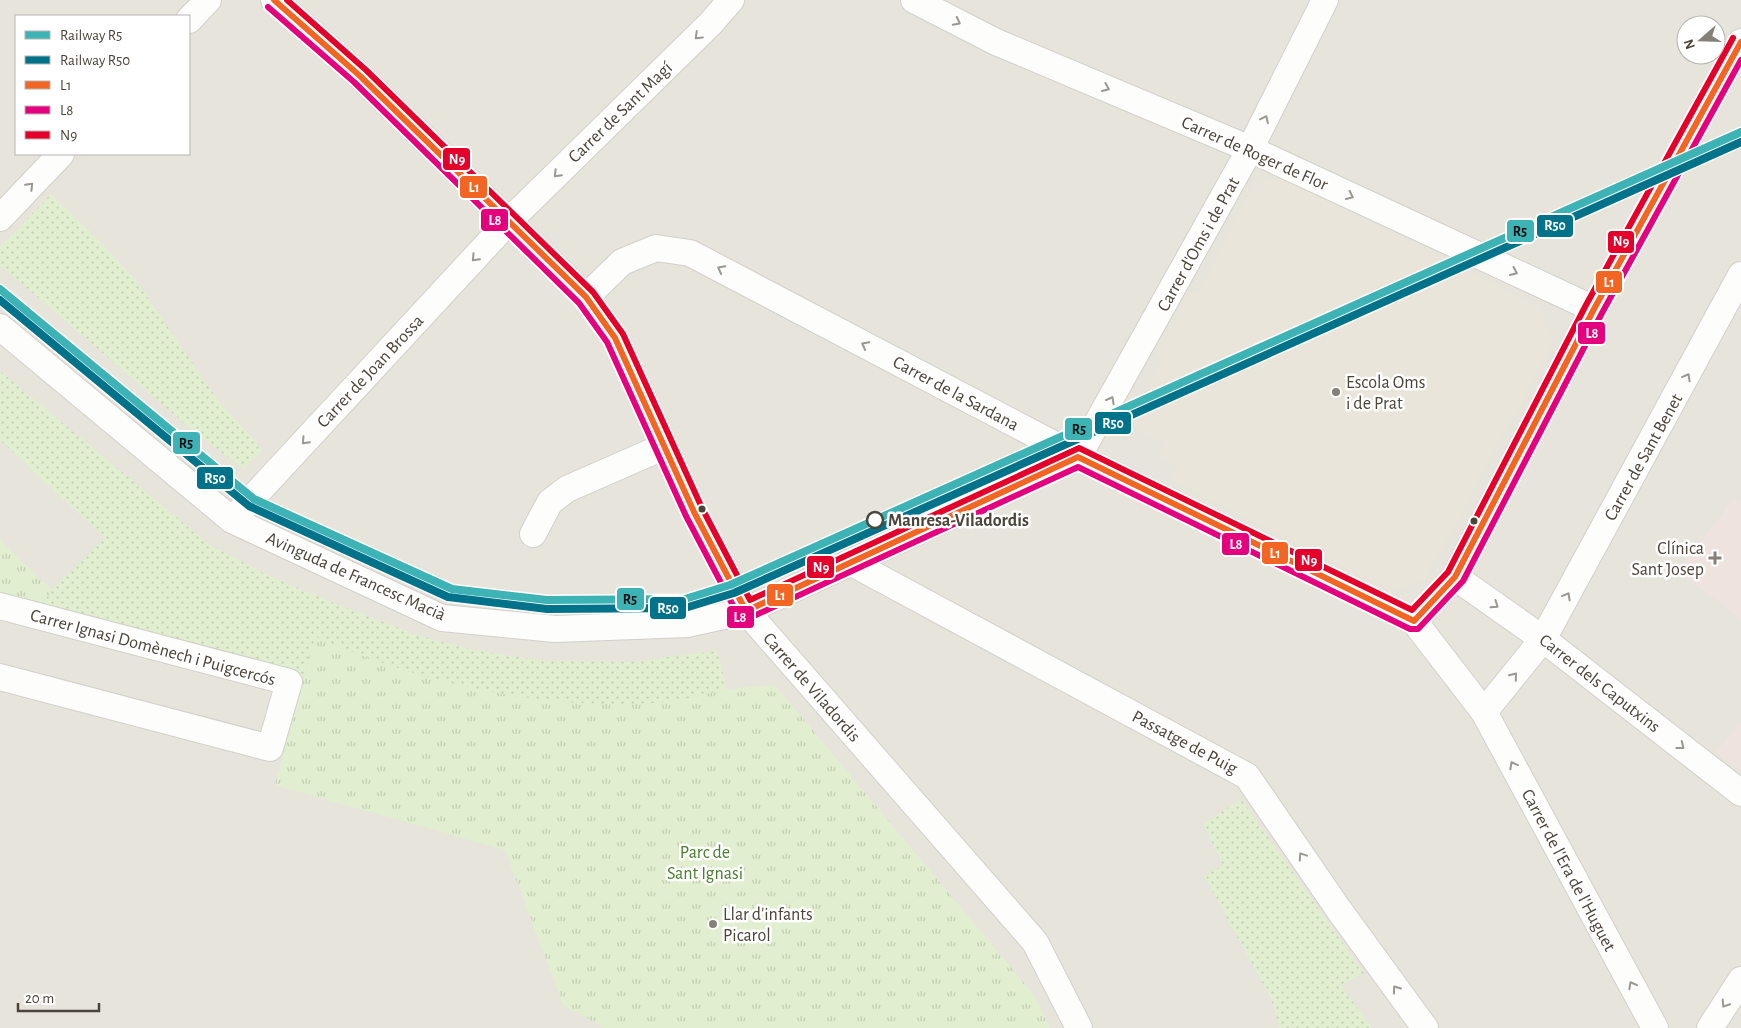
<svg xmlns="http://www.w3.org/2000/svg" width="1741" height="1028" font-family="'Alegreya Sans',sans-serif">
	<defs>
		<pattern id="grass-dots" width="8" height="8" patternUnits="userSpaceOnUse" patternTransform="scale(1.25)"><rect width="8" height="8" fill="#e1eecf"/><path d="M2 2h.1M6 6h.1" fill="none" stroke="#c3cdb2" stroke-width="1.8" stroke-linecap="round"/></pattern>
		<pattern id="park-tufts" width="24" height="20" patternUnits="userSpaceOnUse" patternTransform="scale(1.25)"><rect width="24" height="20" fill="#e1eecf"/><path d="M3 7l-1-3M5 7V3M7 7l1-3M15 17l-1-3M17 17v-4M19 17l1-3" fill="none" stroke="#c3cdb2"/></pattern>
	</defs>
	<rect width="100%" height="100%" fill="#f4f2ee"/>
	<path fill="#e7e4dc" fill-rule="evenodd" d="M0 0H1741V1028H0ZM16 16H189V154H16ZM1686 25H1716V55H1686Z"/>
	<path fill="#eae5da" d="M1281 177 1538 306 1541 311 1552 344 1425 579 1391 590 1172 479 1177 467 1156 457 1164 443 1129 425 1164 359 1157 355 1189 292 1197 296 1254 186Z"/>
	<path fill="#eee3df" d="M1734 498 1741 504V619L1678 571Z
		M1741 722V771L1716 752Z"/>
	<path fill="url(#grass-dots)" d="M51 194 94 235 135 279 215 396 263 450 244 469 198 435 0 265V247Z
		M0 371 209 544 263 573 329 601 417 635 479 651 546 661 630 662 717 651 727 690C704 694 679 702 656 703 540 713 421 683 316 637L304 677 40 607 52 590 105 538 0 440Z
		M1241 799 1364 973 1341 985 1372 1028H1280L1271 999 1204 876 1223 865 1203 824Z"/>
	<path fill="url(#park-tufts)" d="M0 540 52 590 40 607 0 596Z
		M315 637C422 683 538 710 655 703 678 702 702 694 726 690 742 687 758 687 775 685L1035 996 1050 1028H605L563 1005 505 850 275 785Z"/>
	<g fill="none" stroke-linecap="round" stroke-linejoin="round">
		<defs>
			<path id="minor" d="M274 0 360 76 586 297 615 338 694 512 746 611 1035 942 1079 1028
				M914 0 996 42 1250 149 1594 309
				M189 20 208 0
				M0 218 61 154
				M586 297 622 262 656 248 690 253 1078 457 1414 621 1484 712 1655 1028
				M0 327 232 520 442 618 555 629 687 624 746 611 1078 457
				M1078 457 1250 149 1325 0
				M232 520 508 222 710 24 731 0
				M533 534 550 502 567 489 663 447
				M852 563 1247 776 1339 910 1425 1028
				M1455 577 1543 639 1741 793
				M0 606 289 682 270 748 0 677
				M1414 621 1455 577 1594 309 1741 42
				M1484 712 1543 639 1741 275
				M1710 1028 1741 980"/>
		</defs>
		<use href="#minor" stroke="#d2d0cb" stroke-width="28"/>
		<use href="#minor" stroke="#fdfdfc" stroke-width="26"/>
		<defs>
			<path id="bus-1" d="M274 0 360 76 586 297 615 338 694 512 746 611 1078 457 1414 621 1455 577 1594 309 1741 42"/>
			<path id="bus-2" d="M268 7 354 82 579 303 607 342 686 516 738 615 745 620 1078 467 1410 629H1418L1463 581 1602 313 1741 60"/>
			<path id="bus-3" d="M287 0 366 70 593 292 623 334 702 508 750 600 1079 448 1412 610 1448 572 1586 305 1733 38"/>
		</defs>
		<use href="#bus-1" stroke="#fff" stroke-width="10"/>
		<use href="#bus-2" stroke="#fff" stroke-width="10"/>
		<use href="#bus-3" stroke="#fff" stroke-width="10"/>
		<use href="#bus-1" stroke="#f26522" stroke-width="6"/>
		<use href="#bus-2" stroke="#e5007d" stroke-width="6"/>
		<use href="#bus-3" stroke="#e4002b" stroke-width="6"/>
		<defs>
			<path id="rail-1" d="M0 289 254 499 452 589 547 600 685 599 730 585 1741 132"/>
			<path id="rail-2" d="M0 300 249 506 448 597 547 609 685 608 734 593 1741 142"/>
		</defs>
		<use href="#rail-1" stroke="#fff" stroke-width="11"/>
		<use href="#rail-2" stroke="#fff" stroke-width="11"/>
		<use href="#rail-1" stroke="#3eb3b5" stroke-width="8"/>
		<use href="#rail-2" stroke="#00738a" stroke-width="8"/>
	</g>
	<defs><path id="oneway-chevron" d="M-2-3.5L2.5 0L-2 3.5" fill="none" stroke-width="1.6" stroke-linecap="round" stroke-linejoin="round" transform="scale(1.25)"/></defs>
	<g stroke="#9b9791">
		<use href="#oneway-chevron" transform="translate(957 22) rotate(27)"/>
		<use href="#oneway-chevron" transform="translate(698 36) rotate(136)"/>
		<use href="#oneway-chevron" transform="translate(1106 88) rotate(23)"/>
		<use href="#oneway-chevron" transform="translate(1265 119) rotate(-64)"/>
		<use href="#oneway-chevron" transform="translate(557 174) rotate(135)"/>
		<use href="#oneway-chevron" transform="translate(30 186) rotate(-46)"/>
		<use href="#oneway-chevron" transform="translate(1350 196) rotate(25)"/>
		<use href="#oneway-chevron" transform="translate(475 258) rotate(133)"/>
		<use href="#oneway-chevron" transform="translate(721 269) rotate(-152)"/>
		<use href="#oneway-chevron" transform="translate(1514 272) rotate(25)"/>
		<use href="#oneway-chevron" transform="translate(865 345) rotate(-152)"/>
		<use href="#oneway-chevron" transform="translate(1687 377) rotate(-61)"/>
		<use href="#oneway-chevron" transform="translate(1111 400) rotate(-61)"/>
		<use href="#oneway-chevron" transform="translate(305 441) rotate(133)"/>
		<use href="#oneway-chevron" transform="translate(1567 596) rotate(-61)"/>
		<use href="#oneway-chevron" transform="translate(1495 605) rotate(35)"/>
		<use href="#oneway-chevron" transform="translate(1514 676) rotate(-51)"/>
		<use href="#oneway-chevron" transform="translate(1681 746) rotate(38)"/>
		<use href="#oneway-chevron" transform="translate(1513 765) rotate(-118)"/>
		<use href="#oneway-chevron" transform="translate(1302 856) rotate(-124)"/>
		<use href="#oneway-chevron" transform="translate(1632 985) rotate(-118)"/>
		<use href="#oneway-chevron" transform="translate(1396 989) rotate(-126)"/>
		<use href="#oneway-chevron" transform="translate(1725 1004) rotate(123)"/>
	</g>
	<g fill="#868178" stroke="#fff" stroke-width="2">
		<circle cx="1336" cy="392" r="5"/>
		<path d="M1712.5 550.5h5v5h5v5h-5v5h-5v-5h-5v-5h5z"/>
		<circle cx="713" cy="924" r="5"/>
	</g>
	<g fill="#4b4439" stroke="#fff" stroke-width="2">
		<circle cx="702" cy="509" r="4.5"/>
		<circle cx="1474" cy="521" r="4.5"/>
	</g>
	<circle fill="#fff" stroke="#4b4439" stroke-width="2.5" cx="875" cy="520" r="8"/>
	<g text-anchor="middle" stroke-width="5" stroke-linejoin="round" paint-order="stroke">
		<g font-size="18" fill="#4b4439" stroke="#fff">
			<text transform="translate(620 112) rotate(-44)" y="6">Carrer de Sant Magí</text>
			<text transform="translate(1255 153) rotate(24)" y="6">Carrer de Roger de Flor</text>
			<text transform="translate(1198 244) rotate(-61)" y="6">Carrer d'Oms i de Prat</text>
			<text transform="translate(370 371) rotate(-47)" y="6">Carrer de Joan Brossa</text>
			<text transform="translate(956 393) rotate(28)" y="6">Carrer de la Sardana</text>
			<text transform="translate(1643 457) rotate(-61)" y="6">Carrer de Sant Benet</text>
			<text transform="translate(356 576) rotate(24)" y="6">Avinguda de Francesc Macià</text>
			<text transform="translate(153 647) rotate(15)" y="6">Carrer Ignasi Domènech i Puigcercós</text>
			<text transform="translate(1600 683) rotate(38)" y="6">Carrer dels Caputxins</text>
			<text transform="translate(812 687) rotate(49)" y="6">Carrer de Viladordis</text>
			<text transform="translate(1185 742) rotate(28)" y="6">Passatge de Puig</text>
			<text transform="translate(1569 870) rotate(62)" y="6">Carrer de l'Era de l'Huguet</text>
		</g>
		<g font-size="18" fill="#4b4439" stroke="#fff" text-anchor="start">
			<text x="1346" y="388">Escola Oms<tspan x="1346" dy="21">i de Prat</tspan></text>
			<text x="1704" y="554" text-anchor="end">Clínica<tspan x="1704" dy="21">Sant Josep</tspan></text>
			<text x="723" y="920">Llar d'infants<tspan x="723" dy="21">Picarol</tspan></text>
		</g>
		<g font-size="18" font-weight="bold" fill="#4b4439" stroke="#fff" text-anchor="start">
			<text x="888" y="526">Manresa-Viladordis</text>
		</g>
		<g font-size="18" fill="#4a7f2a" stroke="#fff">
			<text x="705" y="858">Parc de<tspan x="705" dy="21">Sant Ignasi</tspan></text>
		</g>
	</g>
	<g stroke="#fff" stroke-width="2">
		<rect x="442" y="147" width="29" height="24" rx="5" fill="#e4002b"/>
		<rect x="459" y="175" width="29" height="24" rx="5" fill="#f26522"/>
		<rect x="480" y="208" width="29" height="24" rx="5" fill="#e5007d"/>
		<rect x="1536" y="214" width="38" height="24" rx="5" fill="#00738a"/>
		<rect x="1506" y="219" width="29" height="24" rx="5" fill="#3eb3b5"/>
		<rect x="1607" y="230" width="28" height="24" rx="5" fill="#e4002b"/>
		<rect x="1595" y="270" width="28" height="24" rx="5" fill="#f26522"/>
		<rect x="1577" y="321" width="29" height="24" rx="5" fill="#e5007d"/>
		<rect x="1094" y="411" width="38" height="24" rx="5" fill="#00738a"/>
		<rect x="1064" y="417" width="29" height="24" rx="5" fill="#3eb3b5"/>
		<rect x="172" y="431" width="29" height="24" rx="5" fill="#3eb3b5"/>
		<rect x="196" y="466" width="38" height="24" rx="5" fill="#00738a"/>
		<rect x="1221" y="532" width="29" height="24" rx="5" fill="#e5007d"/>
		<rect x="1261" y="541" width="28" height="24" rx="5" fill="#f26522"/>
		<rect x="1294" y="548" width="29" height="24" rx="5" fill="#e4002b"/>
		<rect x="806" y="555" width="29" height="24" rx="5" fill="#e4002b"/>
		<rect x="766" y="583" width="28" height="24" rx="5" fill="#f26522"/>
		<rect x="616" y="587" width="29" height="24" rx="5" fill="#3eb3b5"/>
		<rect x="649" y="596" width="38" height="24" rx="5" fill="#00738a"/>
		<rect x="726" y="605" width="29" height="24" rx="5" fill="#e5007d"/>
	</g>
	<g font-size="14" text-anchor="middle" font-weight="bold" fill="#fff">
		<text x="457" y="164">N9</text>
		<text x="474" y="192">L1</text>
		<text x="495" y="225">L8</text>
		<text x="1555" y="230">R50</text>
		<text x="1621" y="246">N9</text>
		<text x="1609" y="287">L1</text>
		<text x="1592" y="338">L8</text>
		<text x="1113" y="428">R50</text>
		<text x="215" y="483">R50</text>
		<text x="1236" y="549">L8</text>
		<text x="1275" y="558">L1</text>
		<text x="1309" y="565">N9</text>
		<text x="821" y="572">N9</text>
		<text x="780" y="600">L1</text>
		<text x="668" y="613">R50</text>
		<text x="740" y="622">L8</text>
	</g>
	<g font-size="14" text-anchor="middle" font-weight="bold" fill="#111">
		<text x="1520" y="236">R5</text>
		<text x="1079" y="434">R5</text>
		<text x="186" y="448">R5</text>
		<text x="630" y="604">R5</text>
	</g>
	<rect x="15" y="15" width="175" height="140" fill="#ffffff" stroke="#b7b4b0"/>
	<rect x="25" y="31" width="25" height="8" fill="#3eb3b5" stroke="#b7b4b0"/>
	<text x="60" y="40" font-size="15" fill="#4b4439">Railway R5</text>
	<rect x="25" y="56" width="25" height="8" fill="#00738a" stroke="#b7b4b0"/>
	<text x="60" y="65" font-size="15" fill="#4b4439">Railway R50</text>
	<rect x="25" y="81" width="25" height="8" fill="#f26522" stroke="#b7b4b0"/>
	<text x="60" y="90" font-size="15" fill="#4b4439">L1</text>
	<rect x="25" y="106" width="25" height="8" fill="#e5007d" stroke="#b7b4b0"/>
	<text x="60" y="115" font-size="15" fill="#4b4439">L8</text>
	<rect x="25" y="131" width="25" height="8" fill="#e4002b" stroke="#b7b4b0"/>
	<text x="60" y="140" font-size="15" fill="#4b4439">N9</text>
	<g transform="translate(1701 40) rotate(250)"><circle r="24" fill="#ffffff" stroke="#b7b4b0"/>
	<path d="M0-4L9 19L0 12L-9 19Z" fill="#868178"/>
	<text y="-8" font-size="14" font-weight="bold" text-anchor="middle" fill="#4b4439">N</text>
	</g>
	<path d="M18 1003v8h81v-8" fill="none" stroke="#4b4439" stroke-width="2.5"/>
	<text x="25" y="1003" font-size="15" fill="#4b4439" stroke="#ffffff" stroke-width="4" paint-order="stroke">20 m</text>
</svg>
